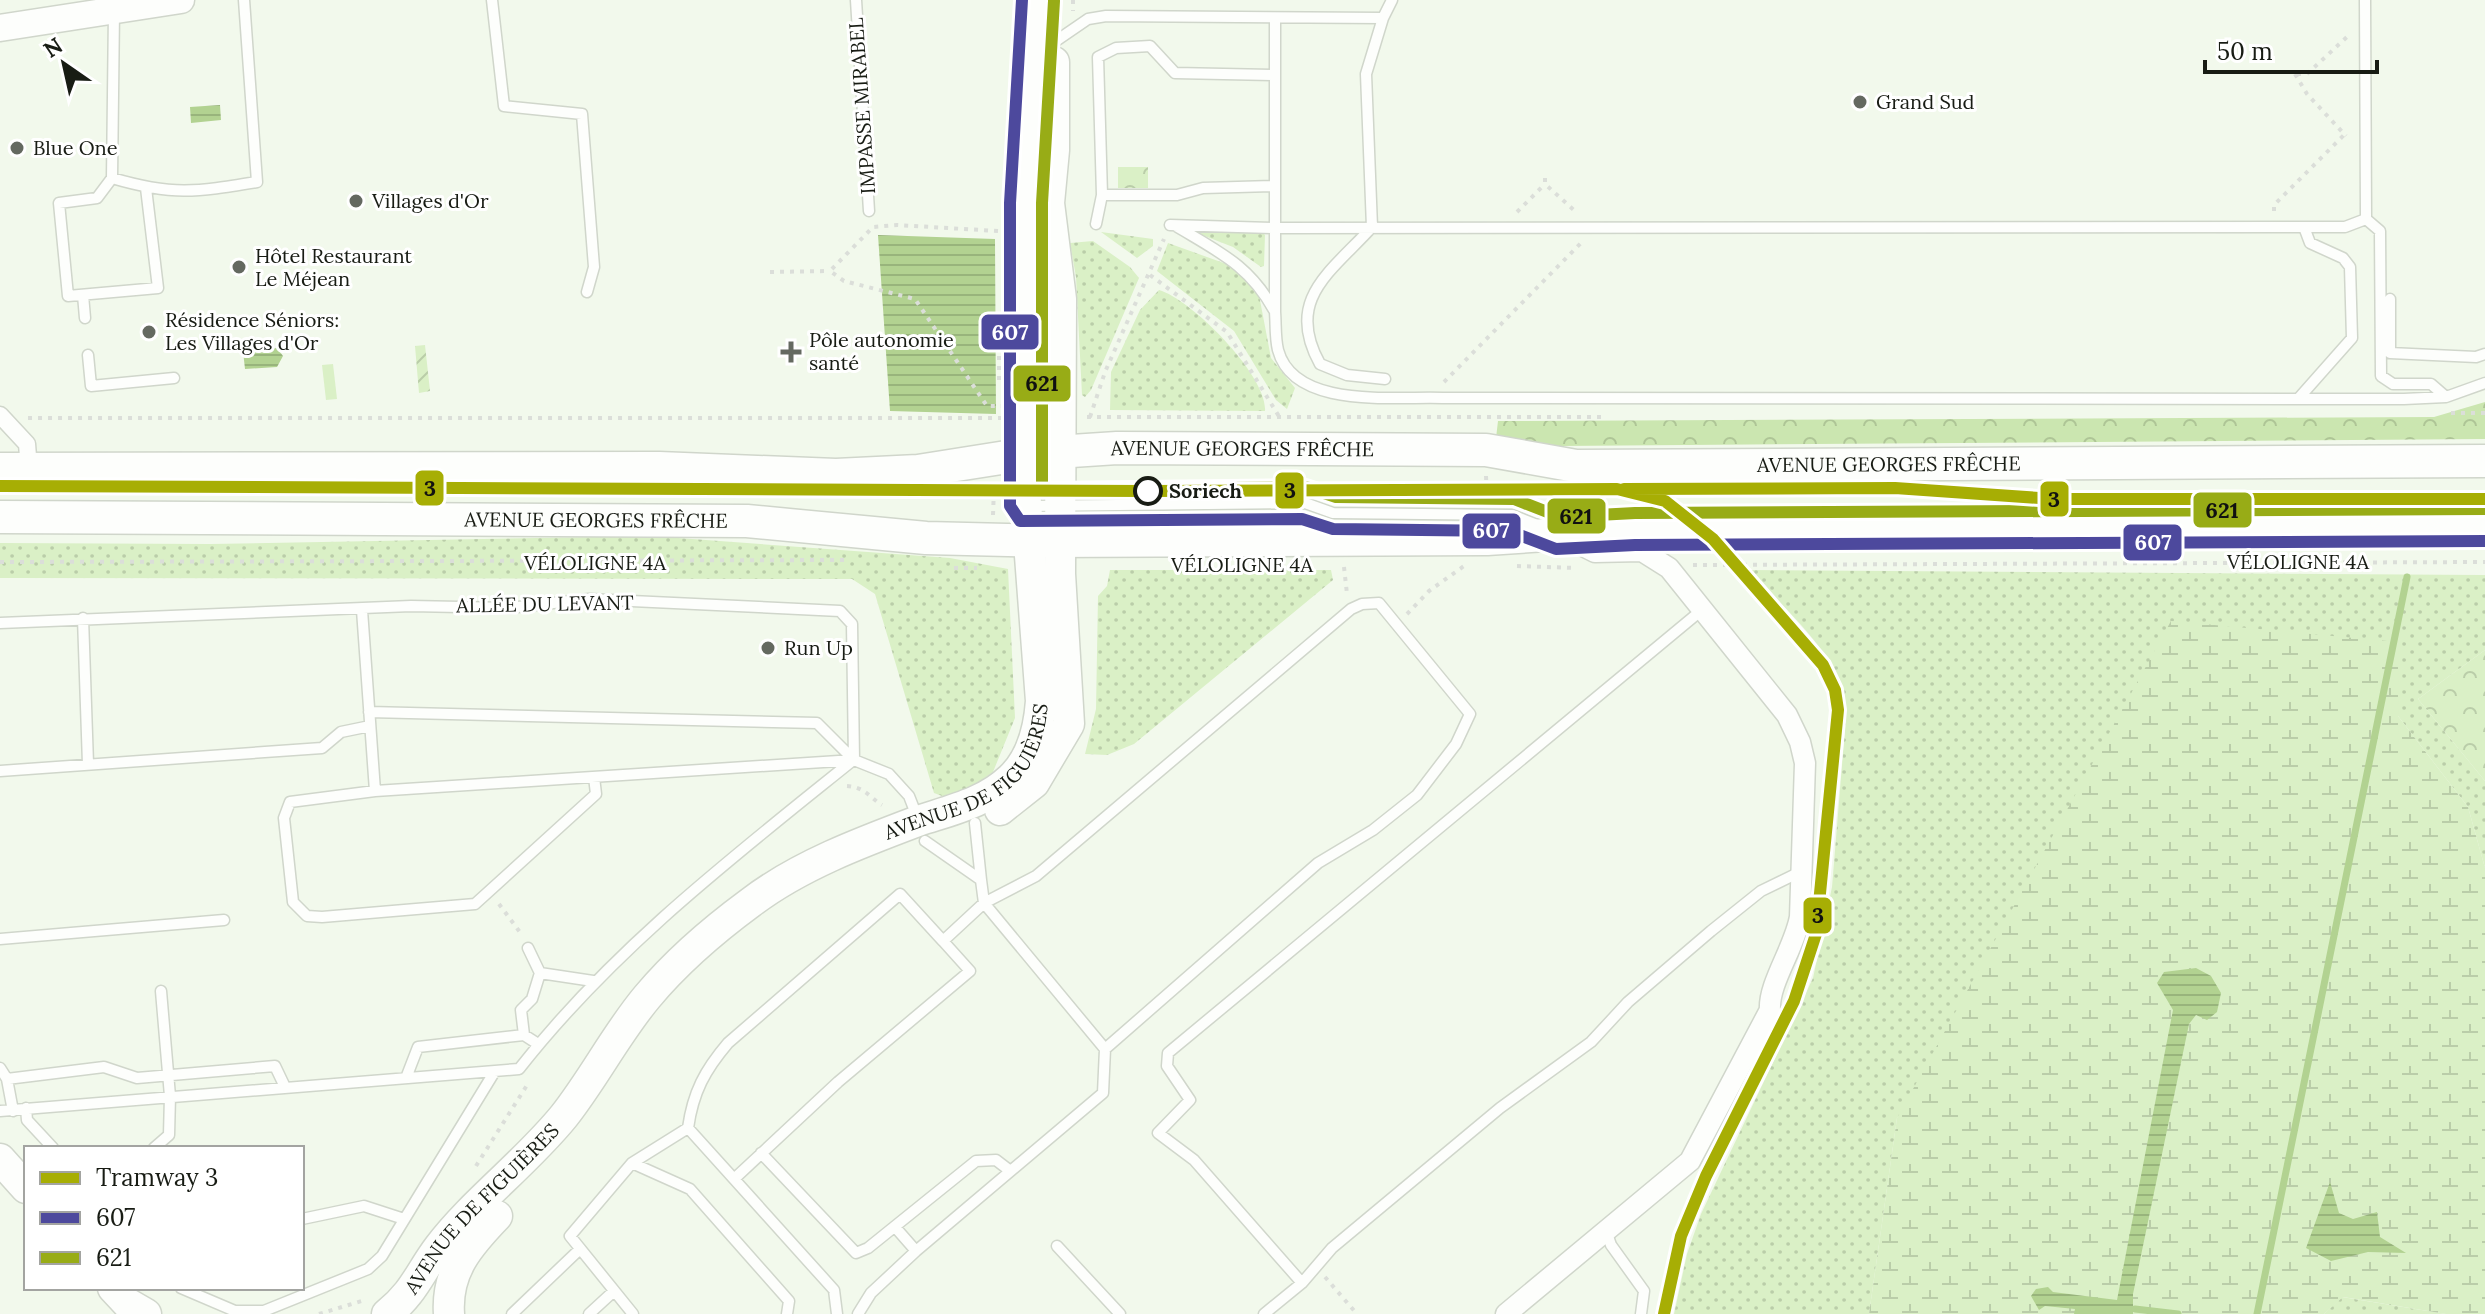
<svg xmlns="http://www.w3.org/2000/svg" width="2485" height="1314" font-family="Lora,serif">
	<defs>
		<pattern id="grass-dots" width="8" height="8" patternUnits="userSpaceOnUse" patternTransform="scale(2)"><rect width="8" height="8" fill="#daf0c6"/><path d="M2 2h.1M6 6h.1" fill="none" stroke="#bacda9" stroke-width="1.8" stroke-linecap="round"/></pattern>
		<pattern id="forest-crowns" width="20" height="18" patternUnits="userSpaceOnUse" patternTransform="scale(2)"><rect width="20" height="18" fill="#cbe6b0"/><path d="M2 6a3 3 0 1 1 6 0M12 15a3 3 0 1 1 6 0" fill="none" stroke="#aec596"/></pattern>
		<pattern id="wetland-marsh" width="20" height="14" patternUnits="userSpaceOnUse" patternTransform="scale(2)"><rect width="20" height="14" fill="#daf0c6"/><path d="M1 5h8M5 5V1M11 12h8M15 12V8" fill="none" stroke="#bacda9"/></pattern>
		<pattern id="park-crowns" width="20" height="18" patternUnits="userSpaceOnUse" patternTransform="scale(2)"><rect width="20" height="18" fill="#daf0c6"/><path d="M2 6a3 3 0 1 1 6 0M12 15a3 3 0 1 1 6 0" fill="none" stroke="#bacda9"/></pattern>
		<pattern id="garden-furrows" width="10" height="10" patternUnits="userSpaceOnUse" patternTransform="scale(2)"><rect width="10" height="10" fill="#daf0c6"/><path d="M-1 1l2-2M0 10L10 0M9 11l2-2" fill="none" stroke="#bacda9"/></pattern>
		<pattern id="water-rules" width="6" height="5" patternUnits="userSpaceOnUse" patternTransform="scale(2)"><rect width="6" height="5" fill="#b2d291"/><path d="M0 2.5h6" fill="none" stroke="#98b47c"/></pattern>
	</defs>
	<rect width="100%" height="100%" fill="#f2f9ec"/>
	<path fill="url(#grass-dots)" d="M1261 231 1265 235 1264 266 1261 267 1233 247 1197 233Z
		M1101 232 1153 239V246L1137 258Z
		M1093 241 1130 267 1139 278 1091 390 1085 397 1082 395 1076 277 1070 243Z
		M1168 243 1232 266 1249 281 1259 295 1271 358 1295 388 1287 409 1276 400 1234 331 1157 271Z
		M1159 290C1191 299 1268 376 1265 411L1110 410 1111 372 1140 310Z
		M651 536 950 558 1008 569 1015 718 993 772 953 800 934 793 875 594 852 579 0 578V543L210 544Z
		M1110 570H1331L1333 580 1134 744 1107 755 1085 754 1096 709 1098 596 1107 586Z
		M1749 570 2485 575V650L2418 699 2485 781V868L2468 807 2398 716V642L1897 1118 1869 1314H1674L1687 1254 1701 1214 1813 978 1832 887 1846 716C1845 657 1785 611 1749 570Z
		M2342 1297 2446 1314H2324Z"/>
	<path fill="url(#forest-crowns)" d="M2485 402V439L1559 446 1496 438 1498 421 2434 417Z"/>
	<path fill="url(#wetland-marsh)" d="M2171 621 2398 642V716L2468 807 2485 868V1314H2446L2343 1297 2324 1314H1869L1897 1118Z"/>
	<path fill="url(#park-crowns)" d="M1118 167H1148V188H1118Z
		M2485 650V781L2418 699Z"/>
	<path fill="url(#garden-furrows)" d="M425 345 430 391 419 393 415 346Z"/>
	<path fill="#daf0c6" d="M333 364 337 399 326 400 322 365Z"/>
	<path fill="url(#water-rules)" d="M220 105 221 120 191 123 190 107Z
		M878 235 995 239 996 414 890 411Z
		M277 348 283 356 277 367 245 369 243 351Z
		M2196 968 2211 976 2221 993 2217 1012 2207 1020 2196 1015 2189 1024 2133 1294V1314H2074L2075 1309 2045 1306 2039 1310 2031 1296 2036 1289 2048 1287 2053 1292 2117 1300 2173 1010 2157 983 2164 972Z
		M2330 1182 2339 1213 2353 1219 2377 1212 2380 1237 2406 1253 2368 1252 2331 1261 2306 1248Z"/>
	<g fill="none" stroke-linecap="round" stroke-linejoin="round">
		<path stroke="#b2d291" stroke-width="7" d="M2135 1309 2178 1314
			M2257 1314 2407 577"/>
		<defs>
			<path id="service" d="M492 0 504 106 582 114 594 267 587 292
				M856 0 869 211
				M2365 0 2366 219
				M114 11 112 178C173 196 196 192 257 182L244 0
				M1275 18V312C1276 324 1275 338 1278 350 1294 410 1396 396 1443 398L2404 399 2446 397 2485 383
				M1383 18 1366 74 1372 227C1331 272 1284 299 1320 364L1347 375 1385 379
				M1053 43 1088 19 1106 16 1383 18 1392 0
				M112 178 97 198 59 203 68 296 158 288 146 188
				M1102 195H1177L1203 188 1275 186
				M2366 219 2380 231 2381 376 2393 384H2431L2446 397
				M1096 224 1102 195 1098 57 1116 48 1150 46 1175 73 1275 75
				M1170 225 1275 228 2345 227 2366 219
				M1176 226C1219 252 1249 265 1274 310
				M83 295 85 318
				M2390 299V353L2476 357 2485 354
				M88 355 91 386 174 378
				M2298 399 2352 338 2350 267 2343 258 2310 243 2304 227
				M1029 506 1305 503 1333 513 1512 515 1537 525
				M362 610 375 791
				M83 618 88 764
				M0 623 411 606 509 608 589 599 840 611 852 624 854 760
				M369 712 817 723 854 760 889 774 909 796 918 819
				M0 771 322 748 341 732 370 726
				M594 777 596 794 475 904 322 917 307 916 293 902 284 818 290 802 375 791 854 760
				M925 841 981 880 975 823
				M0 939 224 920
				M540 973 593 981
				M524 1035 521 1010 532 999 540 973 528 948
				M0 1068 7 1079 13 1111
				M406 1078 418 1047 524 1035 538 1044
				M7 1079 104 1067 137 1078 275 1066 285 1087
				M26 1108 27 1120 53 1148
				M0 1111 519 1069C613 949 734 856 852 761
				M688 1128 834 1290 837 1314
				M154 1148 169 1135 170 1096 161 991
				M761 1153 856 1253 868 1248 976 1161 996 1160 1009 1170
				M632 1163 690 1189 789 1301 787 1314
				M734 1179 838 1082 970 971 943 941
				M302 1219 364 1206 404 1219
				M895 1227 916 1251
				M1606 1231 1611 1245 1644 1291 1641 1314
				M1057 1246 1120 1314
				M1302 1283 1194 1160 1158 1133 1190 1100 1167 1066 1168 1053 1703 609
				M181 1288 235 1311H264L368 1269 382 1256 495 1071
				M512 1314 580 1249
				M589 1314 614 1291
				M633 1314 570 1236 632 1163 688 1128C693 1092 705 1070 728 1043L900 894 943 941 984 903 1036 876 1351 609 1362 604 1379 603 1470 714 1456 744 1417 795 1373 830 1318 863 1105 1049
				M858 1314 871 1293 916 1251 1103 1093 1105 1049 984 903 981 880
				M1264 1314 1302 1283 1332 1248 1500 1108 1591 1042 1628 1002 1711 931 1761 891 1800 872"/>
			<path id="pedestrian" d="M0 415 27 444 29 469"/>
			<path id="minor" d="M1506 1314 1690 1161 1770 1010C1768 984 1795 947 1800 917L1805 763 1800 742 1787 715 1669 568 1642 551 1595 552 1565 537"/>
			<path id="tertiary" d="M0 28 181 0"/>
			<g id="secondary">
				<path d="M1000 810 1034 783 1069 724 1060 574 1061 299 1049 203 1054 150V62"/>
				<path d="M0 1159 26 1188"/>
				<path d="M113 1288 127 1303 146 1314"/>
				<path id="s1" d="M387 1314C414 1293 420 1272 439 1247 473 1202 526 1163 564 1116 594 1078 616 1034 647 997 677 961 712 931 750 903 798 866 862 842 918 821 951 810 985 803 1011 778 1032 758 1039 729 1041 701L1025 490 1028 395 1026 203 1038 0"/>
				<path d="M449 1314C446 1271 469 1245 497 1216"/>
			</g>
			<g id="primary">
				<path id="s2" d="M0 469 659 468 836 475 918 471 1026 454 1117 448 1486 450 1576 466 2485 461"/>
				<path id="s3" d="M0 517 747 521 926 538 1046 541 1487 539 1635 529 2485 525"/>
			</g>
		</defs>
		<use href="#service" stroke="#d0d6cb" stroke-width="13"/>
		<use href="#pedestrian" stroke="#d0d6cb" stroke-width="19"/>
		<use href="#minor" stroke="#d0d6cb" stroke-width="23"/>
		<use href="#tertiary" stroke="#d0d6cb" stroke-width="29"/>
		<use href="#secondary" stroke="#d0d6cb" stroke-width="33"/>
		<use href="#primary" stroke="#d0d6cb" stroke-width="35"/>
		<path stroke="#dbded9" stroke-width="4" stroke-dasharray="4 6" stroke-linecap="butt" d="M1073 0V11
			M2295 74 2307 94 2346 136
			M2297 74H2307L2348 36
			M1545 178V184L1576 212
			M2274 211V205L2344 135
			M1517 212 1545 184
			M998 231 897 225 873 227 830 271 844 281 915 299 987 406H1003
			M770 272 830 271
			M1150 275 1227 332 1280 418
			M999 336V384
			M1444 382 1581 243
			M2451 413H2485
			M1087 417H1607
			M1090 417 1105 372 1164 239
			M28 418H1003
			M1486 476 1487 499
			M993 515 994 488
			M0 562 850 560
			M1693 565 2485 562
			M1517 566 1576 568
			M1344 567 1347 594
			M954 568H977
			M1407 614 1429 591 1464 566
			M847 786C865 787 870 798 882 805
			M499 904 522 935
			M476 1166 529 1082
			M1325 1277 1357 1314
			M319 1314 365 1300"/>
		<use href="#service" stroke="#fdfefc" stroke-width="10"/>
		<use href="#pedestrian" stroke="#fdfefc" stroke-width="16"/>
		<use href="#minor" stroke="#fdfefc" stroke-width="20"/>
		<use href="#tertiary" stroke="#fdfefc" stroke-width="26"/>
		<use href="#secondary" stroke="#fdfefc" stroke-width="30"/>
		<use href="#primary" stroke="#fdfefc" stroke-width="32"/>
		<defs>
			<path id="bus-1" d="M1022 0 1010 203V506L1020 521 1302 519 1333 529 1509 531 1556 549 1635 545 2485 541"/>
			<path id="bus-2" d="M1054 1 1042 203V490L1306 487 1336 497 1514 499 1560 517 1635 513 2485 509"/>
		</defs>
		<use href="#bus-1" stroke="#fff" stroke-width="18"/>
		<use href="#bus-2" stroke="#fff" stroke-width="18"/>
		<use href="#bus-1" stroke="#4d499d" stroke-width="12"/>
		<use href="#bus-2" stroke="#98ac16" stroke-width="12"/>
		<defs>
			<path id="tram-1" d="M0 486 1148 491 1617 489 1665 501 1713 539 1823 665 1835 690 1838 710 1816 934 1794 1001 1706 1176 1681 1236 1664 1314
				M1624 489 1895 488 2054 499H2485"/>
		</defs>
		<use href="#tram-1" stroke="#fff" stroke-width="18"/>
		<use href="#tram-1" stroke="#a7ae04" stroke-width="12"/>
	</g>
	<g fill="#646960" stroke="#fff" stroke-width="3">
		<circle cx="1860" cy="102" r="8"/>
		<circle cx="17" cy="148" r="8"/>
		<circle cx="356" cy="201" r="8"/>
		<circle cx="239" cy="267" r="8"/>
		<circle cx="149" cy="332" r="8"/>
		<path d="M787 340h8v8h8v8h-8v8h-8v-8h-8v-8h8z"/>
		<circle cx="768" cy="648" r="8"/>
	</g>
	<circle fill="#fff" stroke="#181c14" stroke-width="4" cx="1148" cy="491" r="13"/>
	<g text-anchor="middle" stroke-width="6" stroke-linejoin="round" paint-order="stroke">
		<g font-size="20" fill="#181c14" stroke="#fff" text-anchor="start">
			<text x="1876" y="109">Grand Sud</text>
			<text x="33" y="155">Blue One</text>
			<text x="372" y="208">Villages d'Or</text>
			<text x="255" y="263">Hôtel Restaurant<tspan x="255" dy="23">Le Méjean</tspan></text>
			<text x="165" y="327">Résidence Séniors:<tspan x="165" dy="23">Les Villages d'Or</tspan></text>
			<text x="809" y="347">Pôle autonomie<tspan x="809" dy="23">santé</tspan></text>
			<text x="784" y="655">Run Up</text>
		</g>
		<g font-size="20" fill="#181c14" stroke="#fff">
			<text transform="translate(862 106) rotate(-94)" y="7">IMPASSE MIRABEL</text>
			<text dy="7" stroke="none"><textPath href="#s2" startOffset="1244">AVENUE GEORGES FRÊCHE</textPath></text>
			<text dy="7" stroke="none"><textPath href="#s2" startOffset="1892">AVENUE GEORGES FRÊCHE</textPath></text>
			<text dy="7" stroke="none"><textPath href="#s3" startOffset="596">AVENUE GEORGES FRÊCHE</textPath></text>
			<text x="2298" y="569">VÉLOLIGNE 4A</text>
			<text x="595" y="570">VÉLOLIGNE 4A</text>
			<text x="1242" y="572">VÉLOLIGNE 4A</text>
			<text transform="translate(545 604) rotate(-1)" y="7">ALLÉE DU LEVANT</text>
			<text dy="7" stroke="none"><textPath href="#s1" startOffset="814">AVENUE DE FIGUIÈRES</textPath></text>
			<text dy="7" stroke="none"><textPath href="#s1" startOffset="142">AVENUE DE FIGUIÈRES</textPath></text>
		</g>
		<g font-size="20" font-weight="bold" fill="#181c14" stroke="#fff" text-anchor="start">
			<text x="1169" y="498">Soriech</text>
		</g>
	</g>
	<g stroke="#fff" stroke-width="3">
		<rect x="980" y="313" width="60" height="38" rx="8" fill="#4d499d"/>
		<rect x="1012" y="364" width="60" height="39" rx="8" fill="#98ac16"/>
		<rect x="414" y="469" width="31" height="38" rx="8" fill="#a7ae04"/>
		<rect x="1274" y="471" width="31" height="39" rx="8" fill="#a7ae04"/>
		<rect x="2039" y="480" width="31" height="38" rx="8" fill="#a7ae04"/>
		<rect x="2192" y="491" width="61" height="38" rx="8" fill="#98ac16"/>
		<rect x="1546" y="497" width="61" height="38" rx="8" fill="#98ac16"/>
		<rect x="1461" y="512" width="61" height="38" rx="8" fill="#4d499d"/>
		<rect x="2122" y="523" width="61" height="39" rx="8" fill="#4d499d"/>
		<rect x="1802" y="896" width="31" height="39" rx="8" fill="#a7ae04"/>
	</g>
	<g font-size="22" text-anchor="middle" font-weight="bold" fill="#fff">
		<text x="1010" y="340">607</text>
		<text x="1491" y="538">607</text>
		<text x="2153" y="550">607</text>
	</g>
	<g font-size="22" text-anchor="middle" font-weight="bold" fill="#111">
		<text x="1042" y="391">621</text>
		<text x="430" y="496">3</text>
		<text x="1290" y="498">3</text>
		<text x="2054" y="507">3</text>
		<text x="2222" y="518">621</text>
		<text x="1576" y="524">621</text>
		<text x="1818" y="923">3</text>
	</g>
	<rect x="24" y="1146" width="280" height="144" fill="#ffffff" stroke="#a3a4a1" stroke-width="2"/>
	<rect x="40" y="1172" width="40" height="12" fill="#a7ae04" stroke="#a3a4a1" stroke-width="2"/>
	<text x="96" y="1186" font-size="24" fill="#181c14">Tramway 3</text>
	<rect x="40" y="1212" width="40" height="12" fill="#4d499d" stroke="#a3a4a1" stroke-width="2"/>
	<text x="96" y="1226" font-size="24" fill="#181c14">607</text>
	<rect x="40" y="1252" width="40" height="12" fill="#98ac16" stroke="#a3a4a1" stroke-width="2"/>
	<text x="96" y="1266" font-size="24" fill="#181c14">621</text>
	<g transform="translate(64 64) rotate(326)" stroke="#ffffff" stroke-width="6" paint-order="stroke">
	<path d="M0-6L14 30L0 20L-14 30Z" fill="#181c14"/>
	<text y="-12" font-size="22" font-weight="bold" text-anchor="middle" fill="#181c14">N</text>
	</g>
	<path d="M2205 60v12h172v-12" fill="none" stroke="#181c14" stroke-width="4"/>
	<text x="2217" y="60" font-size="24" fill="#181c14" stroke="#ffffff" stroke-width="6" paint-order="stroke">50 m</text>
</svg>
